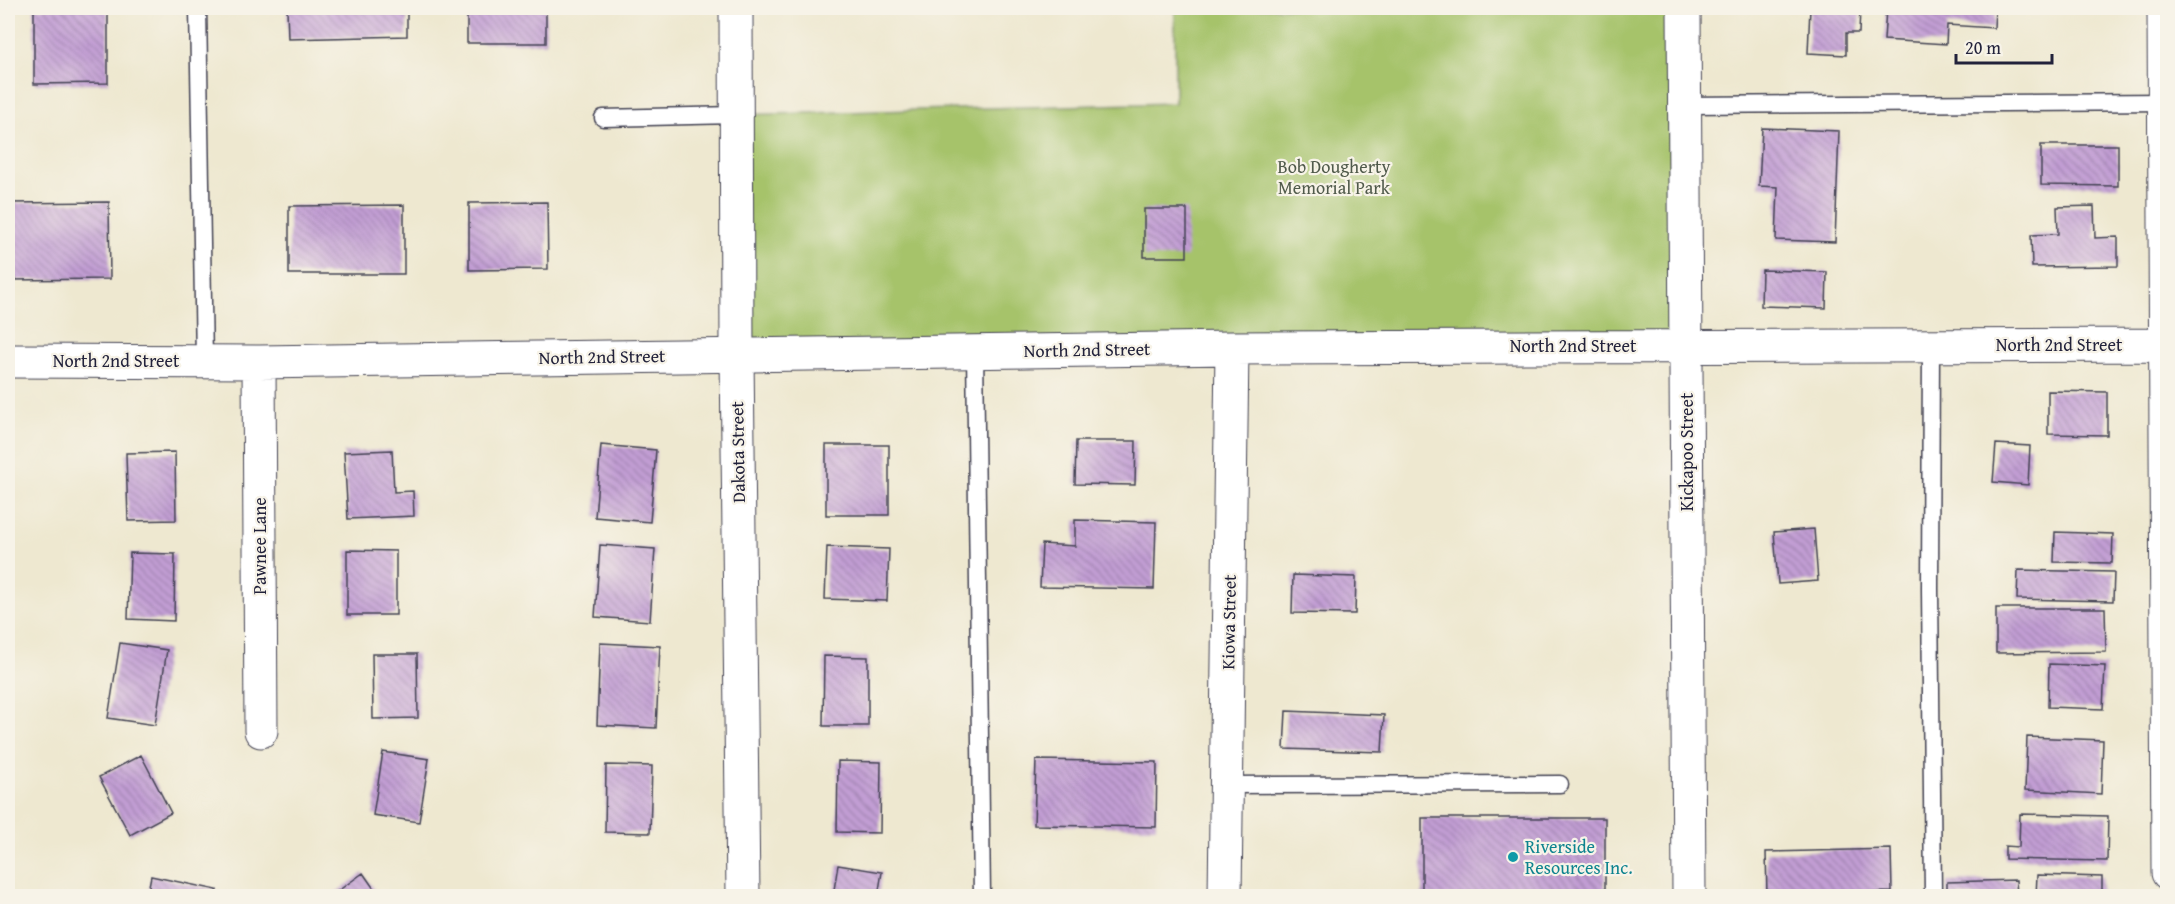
<svg xmlns="http://www.w3.org/2000/svg" width="2175" height="904" font-family="'Gentium Book Plus',serif">
	<defs>
		<pattern id="building-back-hatch" width="6" height="6" patternUnits="userSpaceOnUse" patternTransform="scale(1.5)"><rect width="6" height="6" fill="#c29ed4"/><path d="M-1 5l2 2M0 0l6 6M5-1l2 2" fill="none" stroke="#9d80ad"/></pattern>
	</defs>
	<rect width="100%" height="100%" fill="#f7f3e8"/>
	<filter id="ink" filterUnits="userSpaceOnUse"><feTurbulence type="fractalNoise" baseFrequency=".0167" numOctaves="2"/><feDisplacementMap in="SourceGraphic" scale="12" xChannelSelector="R" yChannelSelector="G"/><feConvolveMatrix kernelMatrix="1 2 1 2 8 2 1 2 1" color-interpolation-filters="sRGB"/></filter>
	<filter id="wash" filterUnits="userSpaceOnUse"><feTurbulence type="fractalNoise" baseFrequency=".008" numOctaves="4" result="noise"/><feDisplacementMap in="SourceGraphic" scale="24" xChannelSelector="R" yChannelSelector="G"/><feGaussianBlur stdDeviation="1.35" result="paint"/><feColorMatrix in="noise" values="0 0 0 0 0 0 0 0 0 0 0 0 0 0 0 0 0 1.4 0 .05"/><feComposite in="paint" operator="in"/></filter>
	<g filter="url(#wash)">
		<rect width="100%" height="100%" fill="#eee8d0"/>
		<path fill="#a6c36a" stroke="#647252" stroke-width="1.5" d="M1175 8H1684L1686 346 737 355 736 115 1175 103Z"/>
		<g id="blocks">
			<path fill="url(#building-back-hatch)" d="M34 8H108V83L34 84Z
				M287 8H407V36L288 39Z
				M467 8H546V43H467Z
				M1810 8H1860L1859 33H1846V55L1808 53Z
				M1886 8H1995L1994 28 1947 25 1946 44 1884 40Z
				M1762 128 1839 131 1835 242 1776 240 1778 187 1759 186Z
				M2041 145H2118V186L2041 185Z
				M109 202 110 279 8 280V203Z
				M547 202 548 269 469 270V203Z
				M404 205V274H289V206Z
				M2094 206 2095 238 2118 237V266L2032 267 2031 235 2058 234 2057 207Z
				M1144 209H1187V257H1144Z
				M1762 270 1827 272 1826 308 1761 306Z
				M2048 391 2107 392V435L2048 434Z
				M1076 441H1136L1135 485 1075 484Z
				M1996 444 2030 446 2028 485 1993 482Z
				M601 445 656 450 650 522 595 517Z
				M826 445H889V515H826Z
				M392 450 394 492 413 491 414 516 348 519 344 452Z
				M175 452 176 520 128 521 126 453Z
				M1075 520 1156 522 1154 589 1040 587 1042 544 1075 546Z
				M1814 529 1818 581 1778 584 1774 532Z
				M2055 532 2113 534 2112 563 2054 562Z
				M600 545 655 549 650 621 595 617Z
				M827 547 889 549 887 601 825 599Z
				M347 550 396 551V615H347Z
				M130 553 175 554 174 621 128 619Z
				M2018 570 2114 572 2113 601 2017 599Z
				M1293 575 1356 577 1355 614 1292 613Z
				M1996 608H2105L2106 652 1996 653Z
				M120 643 167 650 155 725 108 718Z
				M600 643 660 646 656 728 597 725Z
				M372 654H417L418 718 373 719Z
				M824 656 868 657V726H823Z
				M2049 664 2105 666 2103 709 2048 707Z
				M1286 711 1384 715 1382 752 1284 749Z
				M2027 737 2103 740 2101 794 2025 790Z
				M383 752 429 759 419 822 373 815Z
				M141 755 171 813 130 835 99 777Z
				M1036 760 1157 762 1156 827 1034 825Z
				M838 761 881 762 880 833 837 832Z
				M606 765 652 766 650 833 605 832Z
				M2020 814 2108 816 2107 861 2005 859V846L2019 847Z
				M1422 818H1605V896H1422Z
				M1891 849 1892 892 1767 896 1766 852Z
				M838 865 882 872 878 896H833Z
				M363 873 379 896H331Z
				M2037 875 2102 877V896H2036Z
				M151 876 217 890 216 896H147Z
				M2016 880 2017 896H1947V882Z"/>
		</g>
	</g>
	<g filter="url(#ink)">
		<use href="#blocks" fill-opacity="0" stroke="#414051" stroke-width="1.5"/>
		<g fill="none" stroke-linecap="round" stroke-linejoin="round">
			<defs>
				<path id="service" d="M198 8 204 361
					M1685 105 2168 102
					M603 118 736 115
					M1931 345 1930 589 1933 896
					M975 351 982 896
					M1227 785 1560 784"/>
				<path id="minor" d="M736 8 737 355 743 896
					M1684 8 1689 896
					M2164 8 2168 873
					M8 361 259 362 1232 348 2168 345
					M259 362 261 731
					M1225 896 1232 348"/>
			</defs>
			<use href="#service" stroke="#414051" stroke-width="19"/>
			<use href="#minor" stroke="#414051" stroke-width="35"/>
			<use href="#service" stroke="#fff" stroke-width="16"/>
			<use href="#minor" stroke="#fff" stroke-width="33"/>
		</g>
	</g>
	<circle fill="#0f9aa8" stroke="#f7f3e8" stroke-width="2" cx="1513" cy="857" r="6"/>
	<g text-anchor="middle" stroke-width="4.5" stroke-linejoin="round" paint-order="stroke">
		<g font-size="18" fill="#505a4b" stroke="#f7f3e8">
			<text x="1334" y="173">Bob Dougherty<tspan x="1334" dy="21">Memorial Park</tspan></text>
		</g>
		<g font-size="18" fill="#22223b" stroke="#f7f3e8">
			<text x="2059" y="351">North 2nd Street</text>
			<text x="1573" y="352">North 2nd Street</text>
			<text transform="translate(1087 350) rotate(-1)" y="6">North 2nd Street</text>
			<text transform="translate(602 357) rotate(-1)" y="6">North 2nd Street</text>
			<text x="116" y="367">North 2nd Street</text>
			<text transform="translate(738 452) rotate(-91)" y="6">Dakota Street</text>
			<text transform="translate(1687 452) rotate(-90)" y="6">Kickapoo Street</text>
			<text transform="translate(260 546) rotate(-90)" y="6">Pawnee Lane</text>
			<text transform="translate(1229 622) rotate(-89)" y="6">Kiowa Street</text>
		</g>
		<g font-size="18" fill="#0d838f" stroke="#f7f3e8" text-anchor="start">
			<text x="1525" y="853">Riverside<tspan x="1525" dy="21">Resources Inc.</tspan></text>
		</g>
	</g>
	<rect width="2175" height="904" fill="none" stroke="#f7f3e8" stroke-width="30"/>
	<path d="M1956 54v9h96v-9" fill="none" stroke="#22223b" stroke-width="3"/>
	<text x="1965" y="54" font-size="18" fill="#22223b" stroke="#f7f3e8" stroke-width="4.5" paint-order="stroke">20 m</text>
</svg>
